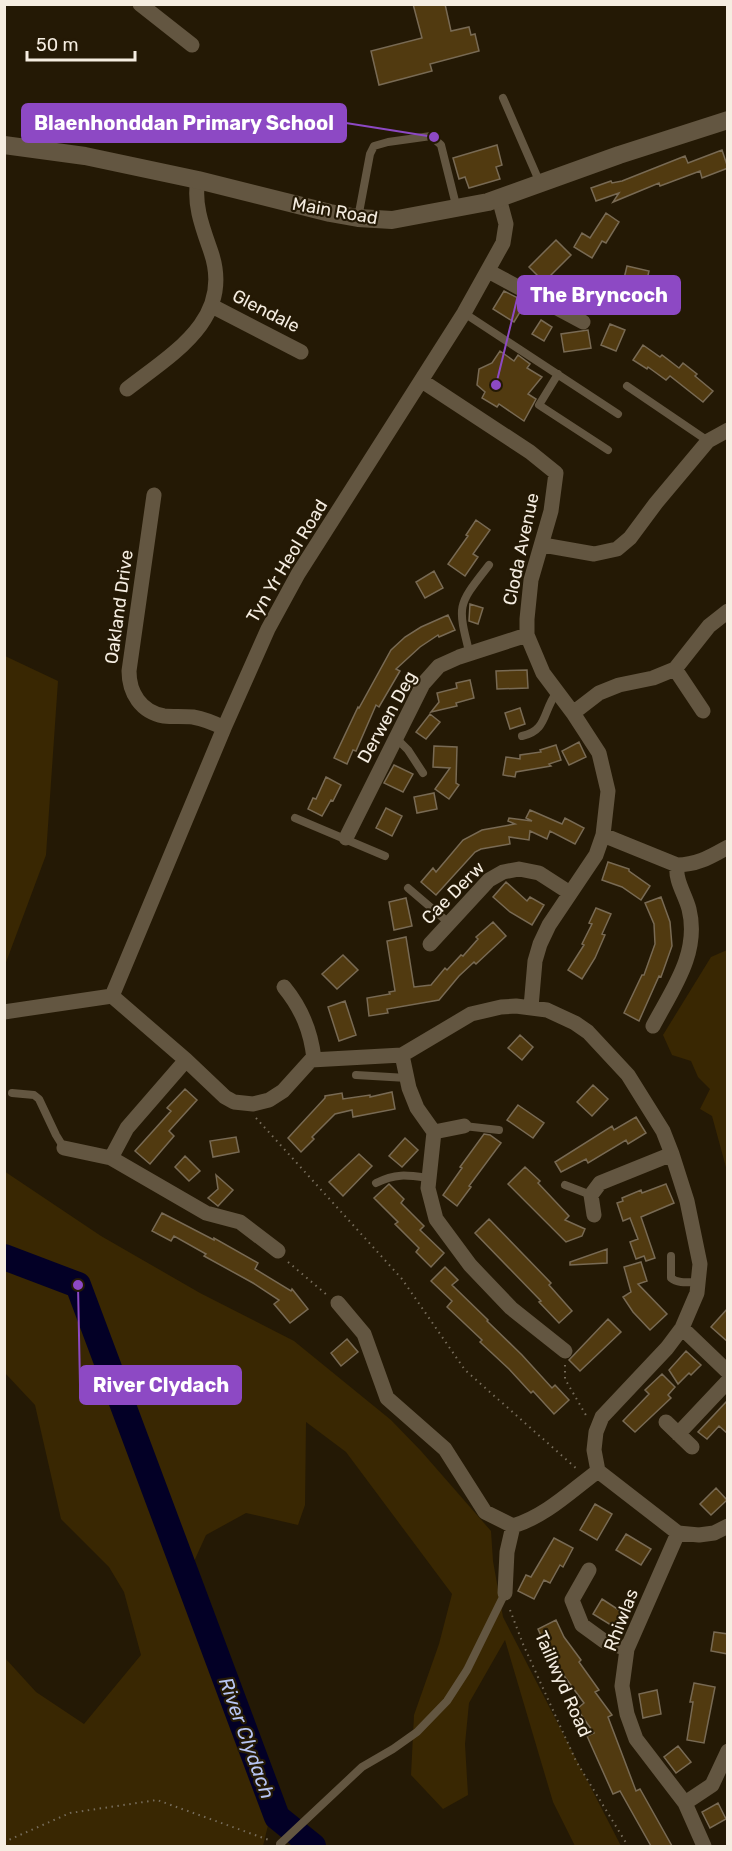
<svg xmlns="http://www.w3.org/2000/svg" width="732" height="1851" font-family="Rubik,sans-serif">
	<rect width="100%" height="100%" fill="#241905"/>
	<path fill="#392702" d="M5 656 58 681 46 855 5 965Z
		M727 950V1171L712 1116 700 1109 710 1089 698 1077 691 1061 672 1055 663 1035 711 957Z
		M4 1171 101 1236 200 1293 294 1341 391 1420 421 1451 491 1531 493 1561 503 1617 621 1846H575L553 1802 505 1640 469 1703 465 1744 468 1795 443 1809 411 1775 414 1715 439 1644 452 1594 346 1452 306 1422 305 1505 298 1525 246 1513 206 1535 181 1590 269 1821 263 1846H5V1658L36 1692 84 1724 141 1655 124 1592 109 1567 61 1519 35 1405 5 1373Z"/>
	<g fill="none" stroke-linecap="round" stroke-linejoin="round">
		<path stroke="#030026" stroke-width="26" d="M4 1257 78 1285 277 1817 313 1846"/>
	</g>
	<path fill="#513a10" stroke="#786a54" stroke-width="1.5" d="M413 4H445L451 31 469 27 471 35 475 34 479 51 430 64 432 71 379 85 371 51 422 38Z
		M497 145 502 165 496 167 500 179 469 188 465 177 459 179 453 158Z
		M722 150 728 168 702 178 700 171 660 186 659 183 613 202 619 193 596 201 591 188 611 181 612 183 622 181 685 156 688 163Z
		M606 213 619 222 606 243 602 241 592 258 574 247 582 233 590 238Z
		M556 240 571 255 544 282 529 267Z
		M627 266 649 271 644 292 622 287Z
		M504 291 526 302 514 322 493 309Z
		M541 320 552 327 544 341 532 334Z
		M610 324 625 330 616 351 601 345Z
		M588 330 591 348 564 352 561 334Z
		M643 345 660 357 662 355 679 368 683 363 697 374 695 376 713 391 703 402 670 376 666 380 648 367 647 369 633 360Z
		M500 351 514 361 518 355 530 364 527 368 542 377 528 394 536 399 524 421 499 404 497 407 482 398 485 392 477 385 479 369 492 363Z
		M476 520 490 530 473 554 478 557 465 576 448 564 468 536 466 535Z
		M434 571 443 588 425 598 416 582Z
		M470 604 483 608 478 624 469 621Z
		M448 615 455 630 439 637 438 635 420 647 396 669 400 671 379 707 376 705 356 751 353 750 347 764 334 758 358 707 359 708 391 650 405 637 421 627Z
		M527 670 528 688 497 689 496 671Z
		M470 680 474 698 456 703 457 706 431 712 439 702 437 693 457 688 456 683Z
		M520 708 525 724 510 729 505 713Z
		M430 714 440 722 426 739 416 732Z
		M579 742 586 757 569 765 562 751Z
		M556 745 561 760 549 764 551 766 516 772 515 777 503 775 506 757 520 759V755L541 752 540 750Z
		M434 746 457 747 456 783 459 785 449 799 435 789 450 768 433 767Z
		M394 765 413 774 403 792 384 783Z
		M326 777 341 785 333 801 331 800 322 816 308 809 313 798 316 799Z
		M434 793 437 809 417 813 414 797Z
		M386 808 402 816 392 836 376 828Z
		M530 810 562 824 565 818 584 828 575 844 550 831 547 839 530 831 529 840 509 837 510 844 481 849 475 852 436 895 421 882 433 868 436 872 463 840 482 830 515 824 508 821 509 818 532 821 526 818Z
		M608 862 629 869V871L650 886 641 900 622 887 602 880Z
		M506 882 527 901 530 897 544 905 532 925 510 912 493 897Z
		M661 897 670 922 672 946 661 977 659 976 639 1021 624 1013 642 975H644L655 944 654 924 645 903Z
		M406 898 412 926 394 930 389 902Z
		M596 908 611 914 602 934 605 935 595 958 582 979 568 970 584 945 582 944 592 924 589 923Z
		M493 922 506 936 476 964 474 962 459 976 439 1000 387 1009 388 1013 369 1016 367 998 390 994 389 992 395 991 387 941 406 937 414 987 431 985 445 968 447 970 461 955 463 956 478 939 476 937Z
		M343 955 358 970 337 989 322 974Z
		M345 1001 356 1035 339 1041 328 1007Z
		M520 1035 533 1047 522 1060 508 1048Z
		M593 1085 608 1099 592 1116 577 1102Z
		M185 1089 197 1100 169 1131 174 1136 150 1164 135 1151 171 1111 167 1108Z
		M392 1092 395 1109 353 1117 352 1110 335 1114 312 1137 314 1139 301 1152 288 1138 325 1098V1096L342 1093 343 1099 370 1095V1097Z
		M518 1105 544 1123 533 1138 507 1120Z
		M636 1117 646 1133 628 1144 626 1140 588 1163 586 1159 561 1172 555 1162 612 1126 614 1130Z
		M484 1134 490 1135 501 1143 469 1186 471 1187 457 1206 443 1195 462 1168 460 1167Z
		M236 1137 239 1152 213 1157 210 1141Z
		M405 1138 418 1150 402 1167 389 1156Z
		M359 1154 372 1166 343 1196 329 1182Z
		M185 1156 200 1171 189 1181 175 1167Z
		M525 1167 540 1181 538 1183 569 1216 565 1220 585 1229 582 1236 566 1242 508 1184Z
		M216 1175 233 1190 218 1206 208 1198 218 1189Z
		M389 1184 404 1199 401 1203 424 1226 420 1230 444 1253 431 1267 416 1252 419 1248 395 1224 398 1222 374 1198Z
		M666 1184 674 1203 641 1217 655 1258 646 1261 644 1256 636 1259 630 1242 638 1239 630 1218 623 1221 617 1203 623 1201 622 1198 641 1190 642 1193Z
		M162 1213 214 1240V1238L258 1263 255 1269 291 1291 292 1289 308 1309 290 1323 274 1304 279 1300 253 1283 204 1256 206 1254 174 1236 171 1241 152 1231Z
		M489 1219 551 1283 549 1285 572 1311 559 1323 539 1302 541 1301 475 1233Z
		M607 1249V1263L570 1265V1262Z
		M641 1262 647 1281 638 1284 667 1314 650 1330 633 1312 623 1297 631 1292 624 1267Z
		M445 1267 458 1280 452 1285 488 1320 487 1321 522 1355 552 1388 555 1385 569 1400 554 1414 533 1391 531 1393 509 1369 480 1342 482 1340 447 1307 452 1301 431 1281Z
		M728 1308V1342L711 1327Z
		M608 1319 621 1332 580 1371 569 1360Z
		M347 1339 358 1352 341 1366 331 1353Z
		M686 1351 701 1365 691 1375 689 1373 678 1384 669 1370Z
		M662 1374 675 1387 668 1395 671 1398 635 1432 623 1421 649 1394 645 1390Z
		M728 1400V1434L719 1426 707 1439 698 1432Z
		M716 1488 727 1500 711 1515 700 1504Z
		M595 1504 612 1514 597 1540 580 1530Z
		M626 1534 651 1549 641 1565 616 1550Z
		M554 1538 573 1548 563 1567 560 1565 550 1583 544 1580 534 1599 518 1591 526 1575 531 1577Z
		M602 1599 628 1616 619 1630 593 1614Z
		M556 1620 564 1637 581 1660 579 1662 599 1690 595 1692 612 1715 608 1717 636 1791 640 1789 672 1846H651L620 1791 613 1794 587 1736 594 1733 577 1709 584 1703 551 1658 538 1629Z
		M714 1632 728 1634V1654L711 1651Z
		M694 1683 715 1687 704 1743 687 1740 693 1702H690Z
		M657 1690 661 1714 643 1718 639 1694Z
		M678 1746 691 1762 676 1773 664 1757Z
		M718 1803 726 1819 710 1828 702 1812Z"/>
	<g fill="none" stroke-linecap="round" stroke-linejoin="round">
		<path stroke="#766c5b" stroke-width="2" stroke-dasharray="1.5 4.5" stroke-linecap="butt" d="M256 1118 402 1279 465 1370 577 1469
			M288 1262 327 1295
			M565 1365V1379L587 1417
			M510 1610 523 1644 576 1761 628 1846
			M4 1842 70 1813 157 1800 269 1840"/>
		<path stroke="#635641" stroke-width="8" d="M503 98 540 183
			M358 218 370 154 374 146 388 142 431 136 441 145 457 209
			M464 313 618 414
			M558 374 539 405 608 450
			M627 386 708 441
			M470 655C457 604 457 606 489 565
			M522 736C548 730 542 712 557 692
			M396 738 408 750 423 773
			M295 818 385 856
			M408 888 449 923
			M356 1075 407 1078
			M12 1093 34 1095 39 1099 56 1135 64 1148
			M464 1126 499 1130
			M376 1183C396 1173 407 1175 429 1178
			M565 1185 591 1195
			M671 1256V1278C678 1284 689 1282 698 1282
			M280 1846V1844L362 1767 393 1749 417 1732 447 1701 467 1670 505 1593"/>
		<path stroke="#635641" stroke-width="15" d="M140 4 192 45
			M488 271 583 322
			M212 306 301 352
			M422 381 530 452 556 473 551 511 531 580 527 619V635L543 673 573 713 599 753 608 791 603 835 596 855 549 925 540 944 535 961 531 1007
			M127 389C172 354 234 319 211 252 203 229 193 204 198 180
			M154 495 129 671C129 693 141 712 164 716 173 717 183 716 193 717 204 719 214 723 224 728
			M543 545 594 554 617 549 630 538 656 503 708 441 728 430
			M675 669 703 711
			M573 713 599 693 619 685 653 678 675 669 709 626 728 611
			M603 835 677 865C697 865 710 857 728 847
			M346 838 423 684 439 666 459 657 527 635
			M430 944 489 880 503 872 519 869 539 873 570 893
			M284 987C302 1009 311 1031 314 1059
			M112 996 186 1060 225 1097 234 1102 253 1104 269 1100 283 1091 311 1060 402 1055 471 1014 501 1007 516 1006 547 1010 575 1023 588 1032 628 1075 663 1131 672 1154 687 1201 700 1264 697 1293 682 1328 667 1348 602 1417 596 1432 594 1450 598 1471
			M112 996 224 728 268 629 298 574 464 313 503 243 506 224 499 198
			M4 1012 112 996
			M653 1026C672 990 700 953 689 909 685 894 675 881 677 865
			M402 1055 409 1088 417 1108 434 1132 428 1188 436 1219 470 1265 511 1308 565 1351
			M434 1132 464 1126
			M64 1148 111 1158 206 1213 240 1222 278 1251
			M111 1158 127 1128 186 1060
			M594 1215 591 1195 600 1183 672 1154
			M338 1303 364 1334 387 1398 445 1449 485 1512 513 1526C546 1516 571 1491 598 1471
			M682 1328 728 1372
			M666 1422 692 1447
			M678 1434 728 1381
			M598 1471 678 1533 699 1535 714 1533 728 1526
			M678 1533 627 1649 622 1686 627 1714 636 1739 685 1803 704 1846
			M589 1570 572 1600 582 1625 604 1641 627 1649
			M505 1593 507 1552 513 1526
			M685 1803 712 1785 728 1751"/>
		<path stroke="#635641" stroke-width="18" d="M4 145 85 156 198 180 330 213 358 218 392 220 488 202 619 155 728 120"/>
	</g>
	<g text-anchor="middle" stroke-width="4.5" stroke-linejoin="round" paint-order="stroke">
		<g font-size="18" fill="#f5ede1" stroke="#241905">
			<text transform="translate(335 211) rotate(10)" y="6">Main Road</text>
			<text transform="translate(266 311) rotate(27)" y="6">Glendale</text>
			<text transform="translate(521 549) rotate(-78)" y="6">Cloda Avenue</text>
			<text transform="translate(287 561) rotate(-59)" y="6">Tyn Yr Heol Road</text>
			<text transform="translate(119 607) rotate(-82)" y="6">Oakland Drive</text>
			<text transform="translate(387 717) rotate(-61)" y="6">Derwen Deg</text>
			<text transform="translate(453 893) rotate(-45)" y="6">Cae Derw</text>
			<text transform="translate(621 1620) rotate(-69)" y="6">Rhiwlas</text>
			<text transform="translate(563 1684) rotate(66)" y="6">Taillwyd Road</text>
		</g>
		<g font-size="20" font-style="italic" fill="#b7c4f2" stroke="#241905">
			<text transform="translate(247 1738) rotate(70)" y="7">River Clydach</text>
		</g>
	</g>
	<path fill="none" stroke="#8d49c4" stroke-width="2" d="M434 137L346 123M496 385L518 295M78 1285L80 1385"/>
	<g fill="#8d49c4" stroke="#241905" stroke-width="2">
		<circle cx="434" cy="137" r="6"/>
		<circle cx="496" cy="385" r="6"/>
		<circle cx="78" cy="1285" r="6"/>
	</g>
	<g fill="#8d49c4" stroke="#8d49c4" stroke-width="2">
		<rect x="22" y="104" width="324" height="38" rx="6"/>
		<rect x="518" y="276" width="162" height="38" rx="6"/>
		<rect x="80" y="1366" width="161" height="38" rx="6"/>
	</g>
	<g font-size="20" text-anchor="middle" font-weight="bold" fill="#fff">
		<text x="184" y="130">Blaenhonddan Primary School</text>
		<text x="599" y="302">The Bryncoch</text>
		<text x="161" y="1392">River Clydach</text>
	</g>
	<rect width="732" height="1851" fill="none" stroke="#f5ede1" stroke-width="12"/>
	<path d="M27 51v9h108v-9" fill="none" stroke="#f5ede1" stroke-width="3"/>
	<text x="36" y="51" font-size="18" fill="#f5ede1" stroke="#241905" stroke-width="4.5" paint-order="stroke">50 m</text>
</svg>
